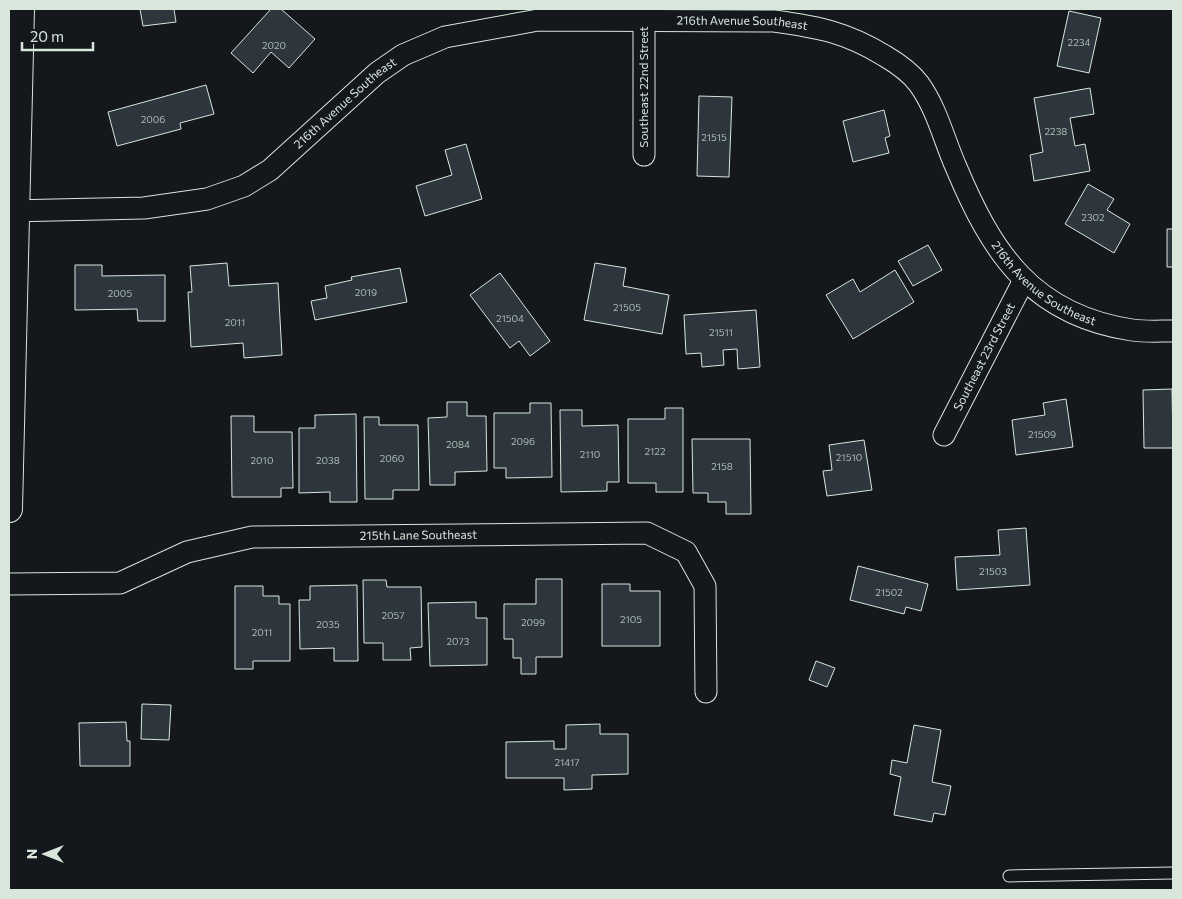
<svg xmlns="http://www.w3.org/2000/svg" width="1182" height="899" font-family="Commissioner,sans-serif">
	<rect width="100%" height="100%" fill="#14181c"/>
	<path fill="#2c363c" stroke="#d8e6dc" d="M140 9H174L176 22 143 26Z
		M271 9H281L315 39 289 68 271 52 253 73 231 53Z
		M1069 11 1101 18 1089 73 1057 66Z
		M206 85 214 114 180 123 181 129 117 146 108 112Z
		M1090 88 1094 114 1070 118 1075 146 1085 144 1090 171 1034 181 1030 155 1043 152 1034 98Z
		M699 96 732 97 729 177 697 176Z
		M884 110 890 136 885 138 889 153 853 162 843 121Z
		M466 144 482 199 425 216 416 186 452 175 445 150Z
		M1088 184 1114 199 1107 210 1130 224 1114 253 1065 224Z
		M1167 229H1173V267H1167Z
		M928 245 942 270 913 286 898 261Z
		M227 263 229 286 278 283 282 355 244 358 243 343 191 347 188 292H192L190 266Z
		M595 263 626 268 623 286 669 295 662 334 584 320Z
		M75 265H102V276L165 275V321H138L137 309 75 310Z
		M400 268 407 302 315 320 311 301 327 298 325 286 352 280 351 277Z
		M895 270 914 302 853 339 826 295 853 279 860 292Z
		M500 273 550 341 530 356 519 341 510 348 470 295Z
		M756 310 760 367 738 369 737 349 723 350 724 365 702 367 701 353 686 354 684 315Z
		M1172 389 1173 448H1144L1143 390Z
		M1066 399 1073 447 1016 455 1012 420 1045 415 1043 403Z
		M447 402H467V416H486L487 471 455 472V485H430L428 418 447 417Z
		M530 403H551L552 477 506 478V468H494V413H530Z
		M665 408H683V492H656V483H628V419H665Z
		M560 410H582V426L618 425 619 482H607V491L561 492Z
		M356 414 357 502H330V492L299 493V428H315V415Z
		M231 416H254V432H292L293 488H281V497H232Z
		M364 417H379V425H418L419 490H393V499H365Z
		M692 439H750L751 514H726V502H708V493H693Z
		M864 440 872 490 827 496 823 471 832 470 829 445Z
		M1026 528 1030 585 957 590 955 557 1000 555 998 530Z
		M858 566 928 584 921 611 906 607 904 614 850 600Z
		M536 579H562V657H536V674H521V658H513V639H504V604H536Z
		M363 580H386L387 587H421L422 647 410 648 411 660H383V643H364Z
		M602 584H630V591H660V646H602Z
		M357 585 358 661H334V648L300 649 299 600H310V586Z
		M235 586H263V596H279V604H290V661H253V669H235Z
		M476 602V618H487V665L430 666 428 603Z
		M816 661 835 668 827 687 809 680Z
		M142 704 171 705 169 740 141 739Z
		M126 722 127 741H130V766H80L79 723Z
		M600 724V734H628V774L592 775V789L564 790V778H506V742L554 741V749H566V725Z
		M914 725 941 730 932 782 951 786 945 815 934 813 932 822 894 815 901 777 890 774 892 760 907 763Z"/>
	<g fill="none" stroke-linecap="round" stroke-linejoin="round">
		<defs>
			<path id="service" d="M1009 876 1173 873"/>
			<g id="minor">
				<path d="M644 20V155"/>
				<path id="s1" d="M9 211 144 208 207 199 244 186 270 170 377 73 403 55 445 37 538 20 774 21C818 27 846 32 885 56 897 63 910 72 919 84 937 109 944 140 956 167 992 253 1032 315 1132 330 1145 332 1160 331 1173 331"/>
				<path id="s2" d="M944 435 1024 280"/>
				<path id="s3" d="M9 584 120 583 187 552 252 537 647 533 686 552 705 586 706 692"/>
			</g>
			<path id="tertiary" d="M9 509 21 9"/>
		</defs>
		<use href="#service" stroke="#d8e6dc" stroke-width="13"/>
		<use href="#minor" stroke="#d8e6dc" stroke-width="23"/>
		<use href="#tertiary" stroke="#d8e6dc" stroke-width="28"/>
		<use href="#service" stroke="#14181c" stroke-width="11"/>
		<use href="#minor" stroke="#14181c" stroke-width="21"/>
		<use href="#tertiary" stroke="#14181c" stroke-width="26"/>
	</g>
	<g text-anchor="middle" stroke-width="4" stroke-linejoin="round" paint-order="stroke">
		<g font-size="10" fill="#adbab4">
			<text x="1079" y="46">2234</text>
			<text x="274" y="49">2020</text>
			<text x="153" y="123">2006</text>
			<text x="1056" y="135">2238</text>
			<text x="714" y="141">21515</text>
			<text x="1093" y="221">2302</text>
			<text x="366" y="296">2019</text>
			<text x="120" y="297">2005</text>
			<text x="627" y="311">21505</text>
			<text x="510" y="322">21504</text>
			<text x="235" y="326">2011</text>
			<text x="721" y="336">21511</text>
			<text x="1042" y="438">21509</text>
			<text x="523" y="445">2096</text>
			<text x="458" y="448">2084</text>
			<text x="655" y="455">2122</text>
			<text x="590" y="458">2110</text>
			<text x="849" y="461">21510</text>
			<text x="392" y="462">2060</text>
			<text x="262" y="464">2010</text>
			<text x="328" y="464">2038</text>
			<text x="722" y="470">2158</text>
			<text x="993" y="575">21503</text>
			<text x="889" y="596">21502</text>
			<text x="393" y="619">2057</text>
			<text x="631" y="623">2105</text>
			<text x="533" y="626">2099</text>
			<text x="328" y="628">2035</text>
			<text x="262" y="636">2011</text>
			<text x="458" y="645">2073</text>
			<text x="567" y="766">21417</text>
		</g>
		<g font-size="12" fill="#d8e6dc" stroke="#14181c">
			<text dy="4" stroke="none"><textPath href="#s1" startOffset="789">216th Avenue Southeast</textPath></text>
			<text transform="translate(644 87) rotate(-90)" y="4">Southeast 22nd Street</text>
			<text dy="4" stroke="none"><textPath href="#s1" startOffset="369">216th Avenue Southeast</textPath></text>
			<text dy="4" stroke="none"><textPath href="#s1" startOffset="1224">216th Avenue Southeast</textPath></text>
			<text dy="4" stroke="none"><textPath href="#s2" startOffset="88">Southeast 23rd Street</textPath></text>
			<text dy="4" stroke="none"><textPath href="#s3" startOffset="418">215th Lane Southeast</textPath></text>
		</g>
	</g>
	<rect width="1182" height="899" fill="none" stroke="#d8e6dc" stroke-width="20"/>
	<g transform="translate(45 854) rotate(270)" stroke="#14181c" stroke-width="4" paint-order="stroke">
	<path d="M0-4L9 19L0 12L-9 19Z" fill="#d8e6dc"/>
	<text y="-8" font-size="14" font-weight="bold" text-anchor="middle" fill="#d8e6dc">N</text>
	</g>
	<path d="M22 42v8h71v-8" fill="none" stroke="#d8e6dc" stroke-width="2.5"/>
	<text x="30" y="42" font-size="15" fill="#d8e6dc" stroke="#14181c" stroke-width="4" paint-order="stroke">20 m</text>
</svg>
